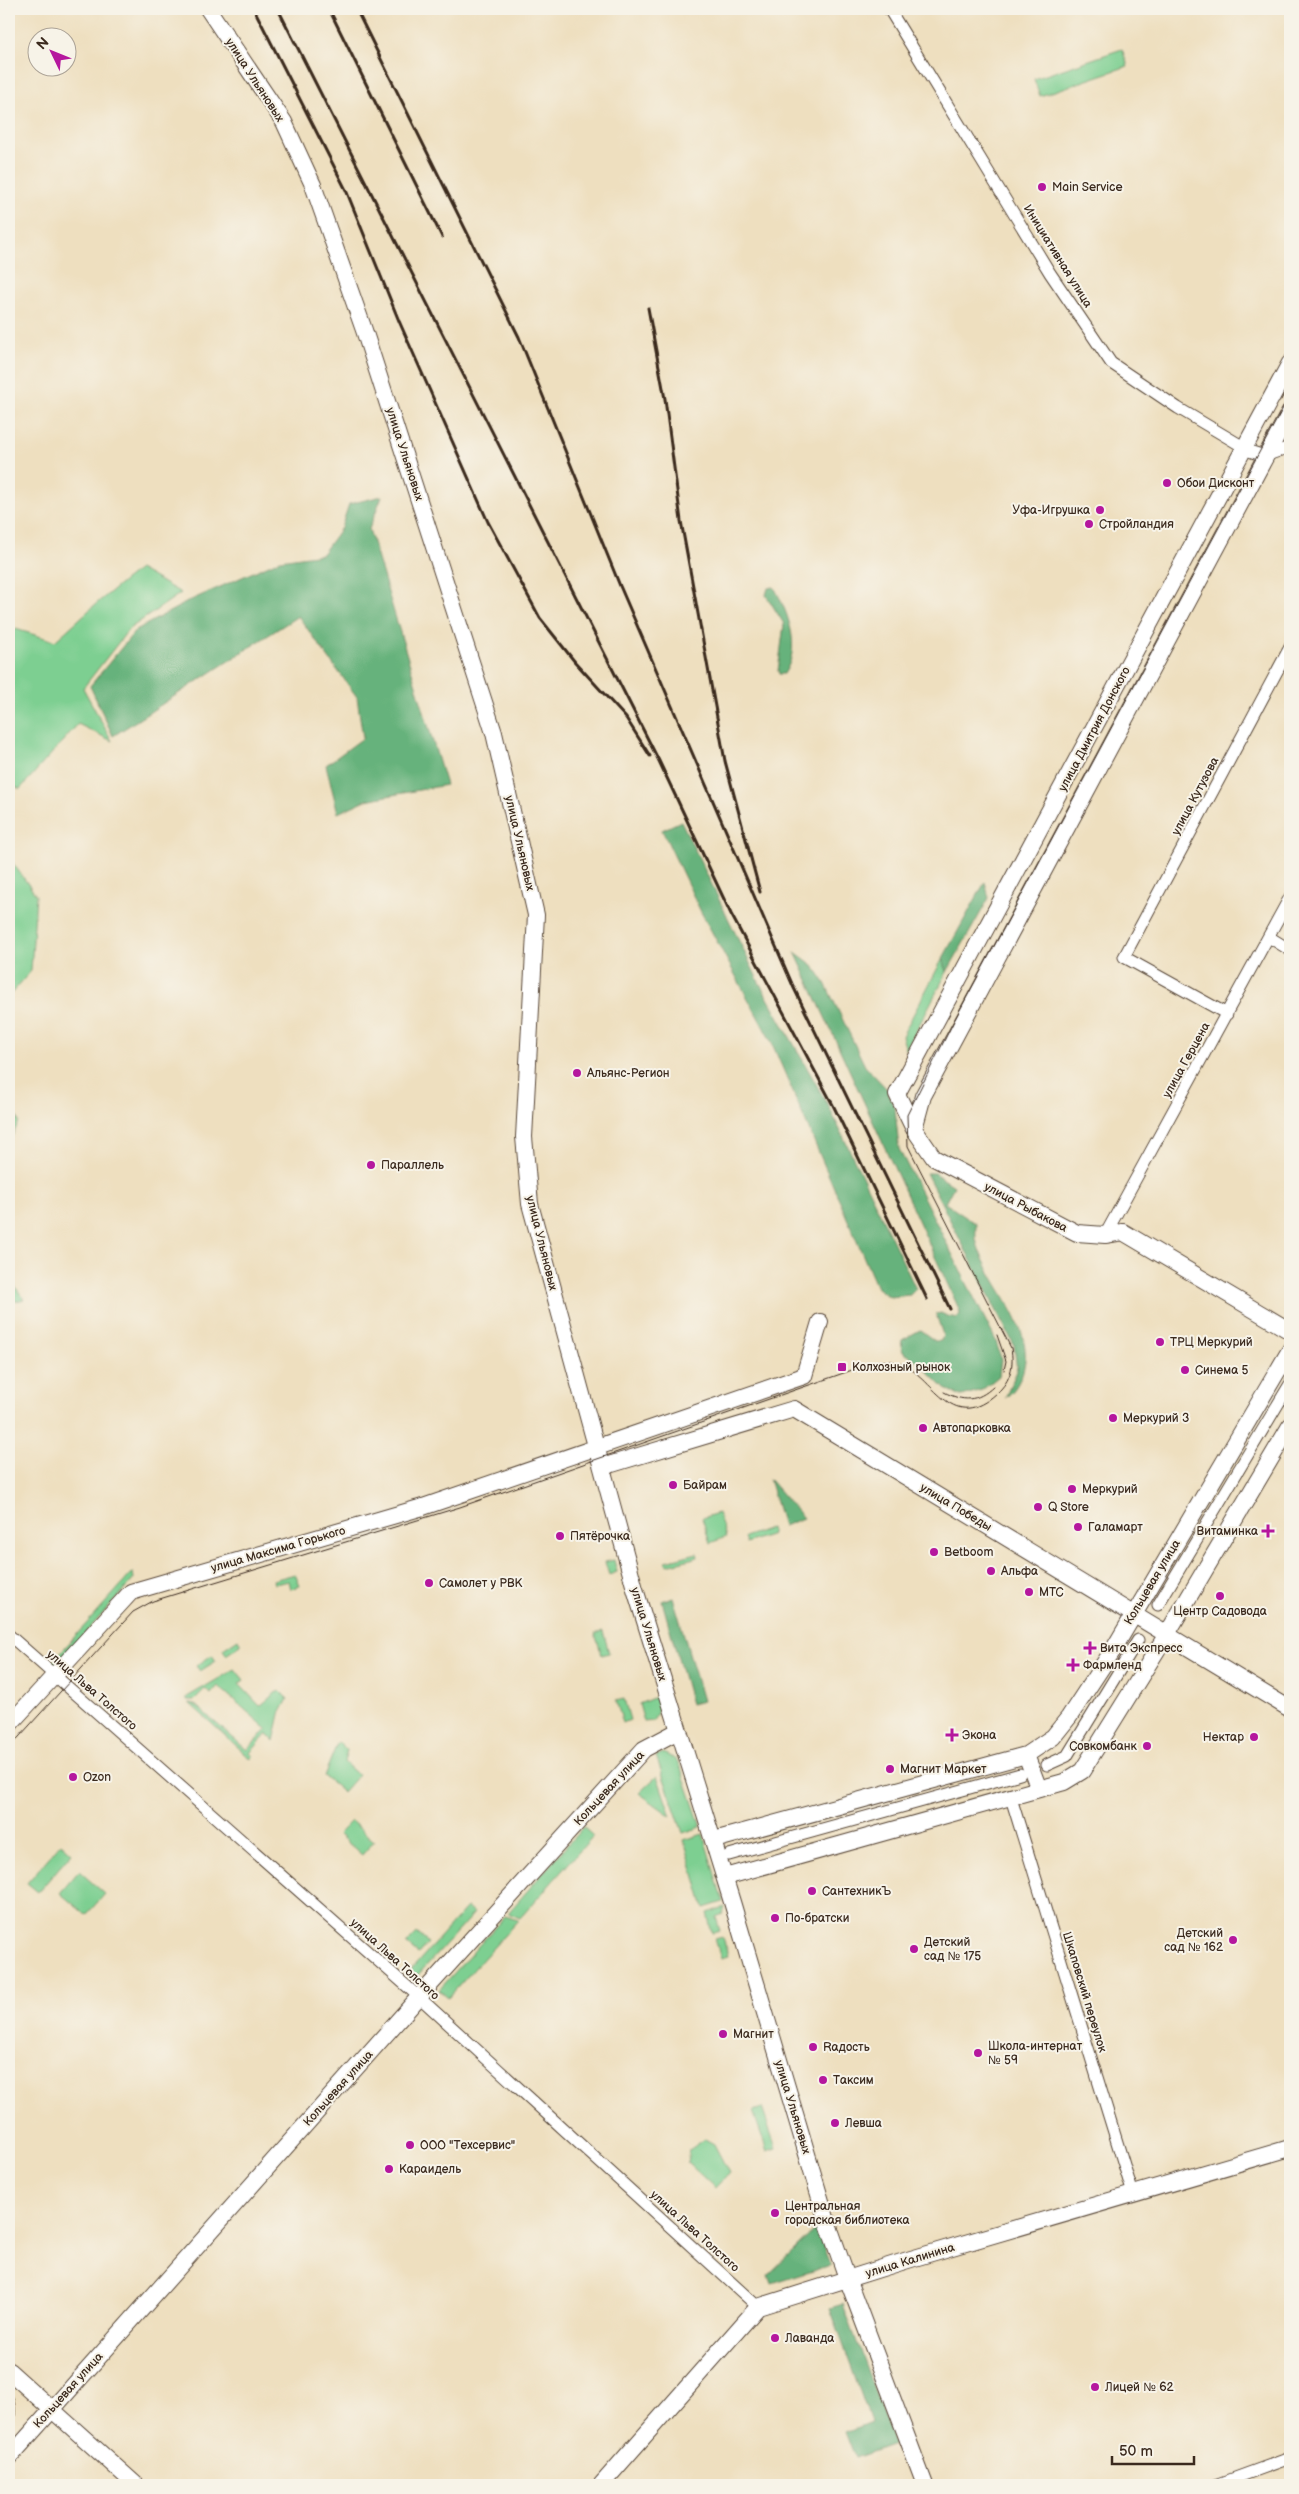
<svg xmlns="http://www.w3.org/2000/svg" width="1299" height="2494" font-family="'Balsamiq Sans',sans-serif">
	<rect width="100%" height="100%" fill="#f7f3e8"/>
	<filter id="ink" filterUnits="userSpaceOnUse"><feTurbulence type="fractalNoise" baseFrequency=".02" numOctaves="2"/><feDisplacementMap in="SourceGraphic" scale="10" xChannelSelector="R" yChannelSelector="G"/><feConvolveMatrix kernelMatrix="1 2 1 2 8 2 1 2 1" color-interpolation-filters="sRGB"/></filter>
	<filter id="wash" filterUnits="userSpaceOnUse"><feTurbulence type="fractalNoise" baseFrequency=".0096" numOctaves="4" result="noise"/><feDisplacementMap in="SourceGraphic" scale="20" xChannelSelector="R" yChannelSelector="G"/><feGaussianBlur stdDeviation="1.12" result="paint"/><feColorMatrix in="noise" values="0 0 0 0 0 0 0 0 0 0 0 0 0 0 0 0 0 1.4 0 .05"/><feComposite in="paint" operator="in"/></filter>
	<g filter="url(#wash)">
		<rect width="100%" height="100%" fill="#eedfbf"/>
		<path fill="#7dcf91" stroke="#5c7c58" d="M1122 49 1128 66 1040 96 1034 79Z
			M139 569 181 593 129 629 83 688 112 741 78 724 20 789 9 784V627L55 641 97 603Z
			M9 858 36 895 31 971 9 996Z
			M943 958 947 972 906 1050 902 1036Z
			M9 1096 19 1122 9 1142Z
			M9 1278 24 1299 9 1303Z
			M718 1513 726 1537 710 1543 702 1518Z
			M771 1528 772 1534 746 1543 744 1537Z
			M697 1553 698 1557 667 1565 666 1561Z
			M614 1560 617 1572 609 1575 605 1562Z
			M133 1572 134 1579 55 1667 51 1663Z
			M295 1574 300 1586 291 1589 289 1581 274 1584 273 1580Z
			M603 1631 609 1653 602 1655 595 1634Z
			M238 1639 241 1645 226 1655 223 1649Z
			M212 1655 216 1661 200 1671 196 1666Z
			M235 1669 244 1680 239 1684 260 1706 279 1690 288 1699 280 1714 274 1741 267 1734 250 1753 253 1756 251 1759 189 1703 194 1704 247 1750 267 1729 218 1686 211 1694 205 1689 194 1700H187V1697Z
			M658 1696C660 1706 658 1712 653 1721L644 1722 639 1704Z
			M624 1699 630 1720 623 1723 616 1701Z
			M340 1743 347 1750 344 1762 358 1775 343 1792 324 1776 337 1744Z
			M663 1753 675 1759 680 1766 701 1827 683 1833 656 1756Z
			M657 1776 671 1816 639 1793Z
			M351 1821 374 1841 362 1855 338 1834Z
			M583 1827 593 1836 520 1918 508 1913Z
			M703 1834 723 1902 704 1908 684 1840Z
			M61 1843 72 1853 38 1892 27 1883Z
			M79 1871 105 1894 86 1915 60 1893Z
			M467 1907 474 1913 416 1977 410 1971Z
			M725 1907 723 1914 716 1917 720 1931 712 1933 707 1913Z
			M505 1916 518 1920 448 1998 439 1990Z
			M417 1933 428 1943 418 1954 406 1944Z
			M723 1937 728 1956 721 1958 715 1939Z
			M762 2108 776 2148 767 2151 753 2111Z
			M705 2139 714 2144 729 2173 715 2188 687 2162 689 2150Z"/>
		<path fill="#66b27b" stroke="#506e4c" d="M382 496 369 529 446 785 366 800 338 813 326 765 363 738 357 697 298 616 113 736 90 686 136 630 191 600 280 560 322 554 341 528 349 504Z
			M774 587C788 613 802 647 784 674H779L778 671 784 624 766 595 768 588Z
			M681 821 759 982 829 1107 916 1289 910 1295 890 1297 877 1288 771 1041 701 912 662 830Z
			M985 882 989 898 947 972 943 958Z
			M795 952 813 965 825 983 865 1066 887 1089 895 1109 899 1149 996 1341 1001 1359 999 1376 982 1390 962 1396 945 1389 917 1361 903 1352 901 1346 902 1340 920 1330 935 1341H941L943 1335 936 1314 941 1313 947 1316 957 1318 960 1314 959 1309Z
			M926 1173H934L954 1186 945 1203 976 1224C976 1230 975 1238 977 1243 990 1288 1040 1328 1021 1377 1017 1386 1013 1392 1005 1398L1017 1371 1014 1345Z
			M769 1479 803 1518 783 1526Z
			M673 1597 703 1701 691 1704 662 1601Z
			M818 2227 831 2265 771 2284 768 2275Z
			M843 2304 894 2444 855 2458 845 2432 871 2422 830 2308Z"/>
	</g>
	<g filter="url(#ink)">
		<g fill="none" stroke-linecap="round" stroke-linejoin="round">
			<defs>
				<path id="street" d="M889 9 1050 273 1111 363 1178 408 1252 452 1265 456 1290 447
					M1269 937 1290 950
					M1227 1014 1124 957 1290 647
					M1105 1235 1290 897
					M1158 1605 1290 1384
					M9 1635 419 1997 758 2307
					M1047 1765 1067 1756 1138 1640
					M1011 1798 1133 2194
					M729 1855 1020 1774
					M1216 2485 1290 2458"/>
				<path id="secondary" d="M208 9 284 122 313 185 364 330 494 733 536 915 524 1137 530 1204 635 1589 732 1902 826 2218 847 2278 925 2485
					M1290 363 897 1094 914 1129 934 1158 1077 1233 1105 1235 1123 1232 1290 1331
					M914 1129 923 1096 1290 411
					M602 1467 794 1409 1290 1709
					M9 1725 131 1592 423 1507 804 1376 820 1322
					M1026 1755 1039 1789
					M714 1840 1026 1755 1053 1737 1069 1717 1113 1650 1290 1350
					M725 1877 1039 1789 1064 1782 1082 1771 1167 1634 1290 1426
					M9 2371 136 2485
					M9 2458 419 1997 644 1749 678 1731
					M601 2485 758 2307 911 2259 1290 2148"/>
			</defs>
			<use href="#street" stroke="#564536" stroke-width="13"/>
			<use href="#secondary" stroke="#564536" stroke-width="18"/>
			<use href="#street" stroke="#fff" stroke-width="11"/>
			<use href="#secondary" stroke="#fff" stroke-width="16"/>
			<path stroke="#3b2a1e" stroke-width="1" d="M1281 400 1290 382
				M997 1335 1006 1361 1004 1370
				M944 1392C963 1402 977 1402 993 1387
				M9 1748 133 1612 153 1601 460 1507 878 1361C887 1360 896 1361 904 1365 936 1381 952 1434 997 1393 1011 1380 1014 1366 1011 1348L908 1146 907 1115 954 1021 1290 395
				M9 2389C18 2403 17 2422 9 2436"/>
			<path stroke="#3b2a1e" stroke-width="3" d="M254 9 346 190 399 321 488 522 540 618 575 662 626 718 650 756
				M278 9 659 761 731 914 833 1105 927 1299
				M329 9 442 237
				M356 9 519 337 620 586 793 986 950 1309
				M648 308 665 399 681 521 725 761 760 892"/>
		</g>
	</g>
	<g fill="#b5179e" stroke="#f7f3e8" stroke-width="2">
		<circle cx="1042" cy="187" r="5"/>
		<circle cx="1167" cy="483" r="5"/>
		<circle cx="1100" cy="510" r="5"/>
		<circle cx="1089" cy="524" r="5"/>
		<circle cx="577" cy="1073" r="5"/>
		<circle cx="371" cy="1165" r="5"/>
		<circle cx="1160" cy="1342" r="5"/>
		<rect x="837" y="1362" width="10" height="10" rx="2.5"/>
		<circle cx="1185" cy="1370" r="5"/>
		<circle cx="1113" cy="1418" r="5"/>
		<circle cx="923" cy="1428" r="5"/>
		<circle cx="673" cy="1485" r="5"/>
		<circle cx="1072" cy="1489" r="5"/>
		<circle cx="1038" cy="1507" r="5"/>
		<circle cx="1078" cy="1527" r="5"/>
		<path d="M1265.5 1523.5h5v5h5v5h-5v5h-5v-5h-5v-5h5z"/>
		<circle cx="560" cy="1536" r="5"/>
		<circle cx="934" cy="1552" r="5"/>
		<circle cx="991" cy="1571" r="5"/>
		<circle cx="429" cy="1583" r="5"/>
		<circle cx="1029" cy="1592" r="5"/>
		<circle cx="1220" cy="1596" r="5"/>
		<path d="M1087.5 1640.5h5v5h5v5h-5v5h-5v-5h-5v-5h5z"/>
		<path d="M1070.5 1657.5h5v5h5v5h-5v5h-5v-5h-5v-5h5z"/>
		<path d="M949.5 1727.5h5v5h5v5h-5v5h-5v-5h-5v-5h5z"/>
		<circle cx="1254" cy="1737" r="5"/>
		<circle cx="1147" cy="1746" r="5"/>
		<circle cx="890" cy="1769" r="5"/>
		<circle cx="73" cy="1777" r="5"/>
		<circle cx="812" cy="1891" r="5"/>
		<circle cx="775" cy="1918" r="5"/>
		<circle cx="1233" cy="1940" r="5"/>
		<circle cx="914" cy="1949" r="5"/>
		<circle cx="723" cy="2034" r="5"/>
		<circle cx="813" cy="2047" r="5"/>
		<circle cx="978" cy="2053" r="5"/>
		<circle cx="823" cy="2080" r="5"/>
		<circle cx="835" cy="2123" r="5"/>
		<circle cx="410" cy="2145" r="5"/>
		<circle cx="389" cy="2169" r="5"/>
		<circle cx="775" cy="2213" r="5"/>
		<circle cx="775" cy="2338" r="5"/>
		<circle cx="1095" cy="2387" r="5"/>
	</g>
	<g text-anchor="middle" stroke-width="4" stroke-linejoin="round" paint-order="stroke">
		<g font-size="12" fill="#3b2a1e" stroke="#f7f3e8">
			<text transform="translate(255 80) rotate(57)" y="4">улица Ульяновых</text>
			<text transform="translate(1058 256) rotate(58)" y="4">Инициативная улица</text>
			<text transform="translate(405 454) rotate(72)" y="4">улица Ульяновых</text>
			<text transform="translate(1094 729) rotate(-62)" y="4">улица Дмитрия Донского</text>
			<text transform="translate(1195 796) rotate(-62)" y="4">улица Кутузова</text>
			<text transform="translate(520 843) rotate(77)" y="4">улица Ульяновых</text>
			<text transform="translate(1186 1060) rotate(-61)" y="4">улица Герцена</text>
			<text transform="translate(1026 1207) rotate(28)" y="4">улица Рыбакова</text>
			<text transform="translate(542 1243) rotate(76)" y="4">улица Ульяновых</text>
			<text transform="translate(956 1507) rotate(31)" y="4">улица Победы</text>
			<text transform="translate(278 1549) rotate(-16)" y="4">улица Максима Горького</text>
			<text transform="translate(1152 1582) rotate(-59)" y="4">Кольцевая улица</text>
			<text transform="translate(649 1634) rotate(73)" y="4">улица Ульяновых</text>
			<text transform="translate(92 1690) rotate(41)" y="4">улица Льва Толстого</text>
			<text transform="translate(609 1788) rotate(-47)" y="4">Кольцевая улица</text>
			<text transform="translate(395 1959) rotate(42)" y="4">улица Льва Толстого</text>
			<text transform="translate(1085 1992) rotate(73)" y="4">Шкаповский переулок</text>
			<text transform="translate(338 2088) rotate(-48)" y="4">Кольцевая улица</text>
			<text transform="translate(793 2107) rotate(73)" y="4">улица Ульяновых</text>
			<text transform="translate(695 2231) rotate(42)" y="4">улица Льва Толстого</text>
			<text transform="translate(910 2260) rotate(-17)" y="4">улица Калинина</text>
			<text transform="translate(68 2390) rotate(-48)" y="4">Кольцевая улица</text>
		</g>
		<g font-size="12" fill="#3b2a1e" stroke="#f7f3e8" text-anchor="start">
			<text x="1052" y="191">Main Service</text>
			<text x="1177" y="487">Обои Дисконт</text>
			<text x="1090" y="514" text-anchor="end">Уфа-Игрушка</text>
			<text x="1099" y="528">Стройландия</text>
			<text x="587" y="1077">Альянс-Регион</text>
			<text x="381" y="1169">Параллель</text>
			<text x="1170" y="1346">ТРЦ Меркурий</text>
			<text x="852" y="1371">Колхозный рынок</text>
			<text x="1195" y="1374">Синема 5</text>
			<text x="1123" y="1422">Меркурий 3</text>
			<text x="933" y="1432">Автопарковка</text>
			<text x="683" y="1489">Байрам</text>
			<text x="1082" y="1493">Меркурий</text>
			<text x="1048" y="1511">Q Store</text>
			<text x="1088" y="1531">Галамарт</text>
			<text x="1258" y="1535" text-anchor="end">Витаминка</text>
			<text x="570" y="1540">Пятёрочка</text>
			<text x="944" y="1556">Betboom</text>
			<text x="1001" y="1575">Альфа</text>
			<text x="439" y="1587">Самолет у РВК</text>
			<text x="1039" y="1596">МТС</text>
			<text x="1220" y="1615" text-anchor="middle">Центр Садовода</text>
			<text x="1100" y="1652">Вита Экспресс</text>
			<text x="1083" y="1669">Фармленд</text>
			<text x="962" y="1739">Экона</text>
			<text x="1244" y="1741" text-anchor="end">Нектар</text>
			<text x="1137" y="1750" text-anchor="end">Совкомбанк</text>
			<text x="900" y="1773">Магнит Маркет</text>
			<text x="83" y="1781">Ozon</text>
			<text x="822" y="1895">СантехникЪ</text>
			<text x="785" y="1922">По-братски</text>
			<text x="1223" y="1937" text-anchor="end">Детский<tspan x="1223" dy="14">сад № 162</tspan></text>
			<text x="924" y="1946">Детский<tspan x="924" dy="14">сад № 175</tspan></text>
			<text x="733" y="2038">Магнит</text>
			<text x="988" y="2050">Школа-интернат<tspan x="988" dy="14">№ 59</tspan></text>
			<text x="823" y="2051">Rадость</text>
			<text x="833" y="2084">Таксим</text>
			<text x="845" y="2127">Левша</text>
			<text x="420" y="2149">ООО "Техсервис"</text>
			<text x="399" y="2173">Караидель</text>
			<text x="785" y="2210">Центральная<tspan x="785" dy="14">городская библиотека</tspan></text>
			<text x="785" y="2342">Лаванда</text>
			<text x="1105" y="2391">Лицей № 62</text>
		</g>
	</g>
	<rect width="1299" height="2494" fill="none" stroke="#f7f3e8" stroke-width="30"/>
	<g transform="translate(52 52) rotate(313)"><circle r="24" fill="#f7f3e8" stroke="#aca397"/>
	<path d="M0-4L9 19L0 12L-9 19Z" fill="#b5179e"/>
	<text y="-8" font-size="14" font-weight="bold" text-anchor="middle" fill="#3b2a1e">N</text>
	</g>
	<path d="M1112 2456v8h82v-8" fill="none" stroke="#3b2a1e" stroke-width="2.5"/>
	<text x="1119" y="2456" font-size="15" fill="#3b2a1e" stroke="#f7f3e8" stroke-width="4" paint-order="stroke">50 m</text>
</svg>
